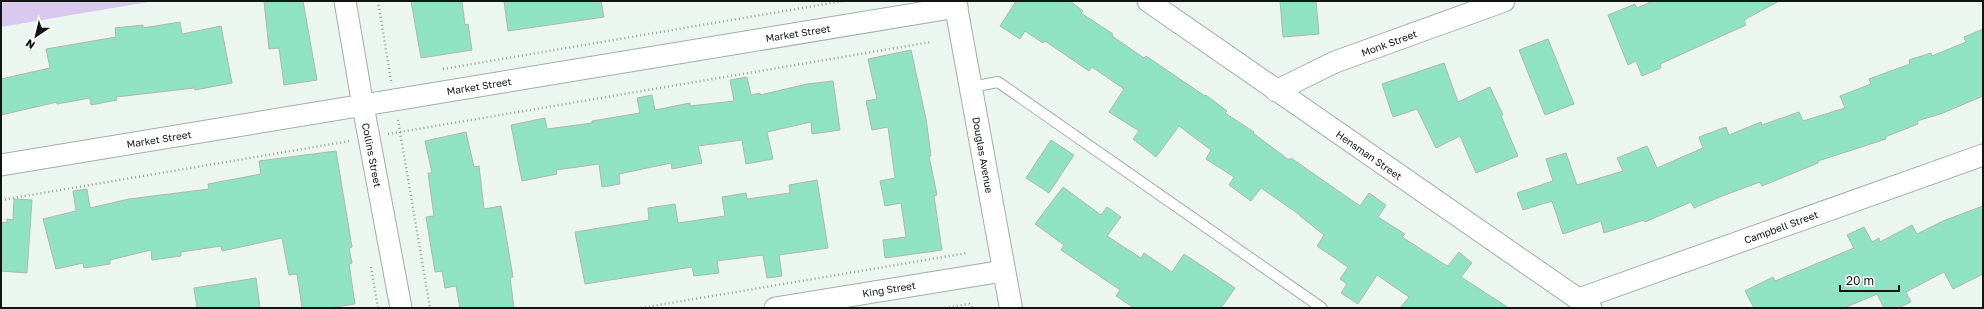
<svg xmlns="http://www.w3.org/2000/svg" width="1984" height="309" font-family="'Golos Text',sans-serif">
	<rect width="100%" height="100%" fill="#ebf6f1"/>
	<path fill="#d8c9ef" d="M1 1H154L1 27Z"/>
	<path fill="#90e2c4" stroke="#adb8b4" d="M264 1H303L317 80 284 85 279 48 269 49Z
		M411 1H462L465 25 468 24 472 50 421 58Z
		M504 1H601L604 17 508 31Z
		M1016 1H1070L1083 11 1081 13 1113 34 1112 36 1144 58 1146 56 1205 96 1206 95 1227 111 1225 113 1254 132 1253 133 1289 160 1291 158 1360 206 1369 193 1386 205 1378 217 1405 234 1402 237 1444 264 1448 266 1459 252 1472 263 1461 277 1509 308H1400L1409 297 1377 275 1358 304 1341 293 1347 284 1340 279 1348 267 1317 246 1324 235 1300 216V215L1261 188 1251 201 1229 185 1234 177 1206 159 1211 150 1179 126 1156 157 1133 139 1139 131 1109 112 1124 89 1092 67 1089 71 1045 41 1043 43 1025 31 1020 39 1000 26Z
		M1280 1H1316L1319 34 1283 37Z
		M1653 1H1779L1744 20 1746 25 1660 64 1661 68 1642 76 1636 61 1628 65 1608 15 1635 4 1637 8Z
		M180 22 182 34 221 26 232 83 195 90 194 88 116 97 117 100 91 105 90 98 57 104V102L1 115V79L50 68 46 49 116 37 115 28 143 25V28Z
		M1983 29V96L1943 113 1917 121 1918 124 1885 137 1886 139 1818 161V163L1762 186 1760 182 1722 196 1694 208 1691 202 1645 222 1644 220 1604 233 1601 221 1563 234 1552 201 1523 210 1517 193 1553 181 1546 159 1566 153 1577 185 1623 171 1617 158 1647 146 1657 168 1703 148 1699 137 1726 127 1729 135 1761 122 1762 125 1799 112 1803 121 1845 108 1840 96 1871 84 1869 79 1910 64 1909 60 1931 53 1932 56 1966 42 1964 37Z
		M1548 39 1574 104 1545 115 1519 50Z
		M911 50 926 119 931 156H929L937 195 934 196 942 250 885 258 883 240 906 237 901 203 885 206 880 181 895 178 888 127 872 130 866 101 877 99 868 59Z
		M1444 63 1458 102 1490 87 1503 115 1501 116 1518 156 1476 173 1460 136 1436 148 1417 109 1393 117 1382 84Z
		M747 77 751 95 760 93V95L807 84 833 81 840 130 812 134 811 122 767 132 773 159 746 164 742 140 698 146 702 163 672 169 671 163 619 174 620 184 602 187 599 164 556 170 557 174 522 181 511 125 545 118 547 129 592 123V121L640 113 637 98 652 95 655 110 690 103V106L734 101 730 80Z
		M466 132 474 167 479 166 484 209 501 206 513 277 510 278 514 308H460L456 286 445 288 442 271 435 272 426 217 434 216 428 173H432L425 141Z
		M1051 140 1074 155 1049 193 1026 178Z
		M336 151 352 247 349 248 352 263 349 264 355 304 328 308H302L297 274 289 275 282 238 222 251 221 246 181 252V256L152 260 151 250 110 260V264L84 268 83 263 56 269 43 219 76 211 73 191 87 189 90 208 129 199 209 189 208 184 261 174 259 161Z
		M817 180 828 248 779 255 782 276 767 278 763 255 717 261 719 273 694 276 692 267 585 284 575 232 649 220 648 208 675 204 678 223 725 216 722 197 746 193 747 199 790 193 789 185Z
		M1063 187 1101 215 1107 207 1121 217 1107 236 1141 258 1144 253 1172 272 1184 254 1235 288 1221 308H1134L1116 296 1120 290 1061 250 1064 245 1035 224Z
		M14 199 32 200 27 273 1 271V223L7 222V219L13 220Z
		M1983 206V274L1953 289 1944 272 1906 292 1911 302 1898 308H1884L1877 294 1844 308H1754L1745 291 1773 277 1775 281 1854 248 1847 235 1864 227 1872 242 1879 238 1880 242 1912 225 1917 234 1943 221Z
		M256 278 260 308H197L194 288Z"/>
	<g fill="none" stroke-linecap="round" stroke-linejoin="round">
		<defs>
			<path id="lane" d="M971 87 998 82 1322 308"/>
			<path id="street" d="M345 1 363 106 401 308
				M1148 1 1591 308
				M1276 91 1335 62 1504 1
				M1 165 957 7
				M1579 299 1983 155
				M775 308 1003 271"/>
			<path id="primary" d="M955 1 1011 308"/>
		</defs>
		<use href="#lane" stroke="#a2aea9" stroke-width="12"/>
		<use href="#street" stroke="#a2aea9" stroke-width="23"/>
		<use href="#primary" stroke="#a2aea9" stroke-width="24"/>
		<path stroke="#98a09c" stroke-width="2.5" stroke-dasharray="1 3" stroke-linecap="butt" d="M378 1 391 81
			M443 69 843 1
			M398 120 430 308
			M388 134 931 42
			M1 200 350 141
			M371 267 378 308
			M641 308 967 253
			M945 308 969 304 973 308"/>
		<use href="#lane" stroke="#fff" stroke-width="10"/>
		<use href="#street" stroke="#fff" stroke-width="21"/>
		<use href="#primary" stroke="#fff" stroke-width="22"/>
	</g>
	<g text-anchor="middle" stroke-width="4" stroke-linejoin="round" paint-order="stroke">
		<g font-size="10" fill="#101412" stroke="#fff">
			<text transform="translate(798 33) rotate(-9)" y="4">Market Street</text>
			<text transform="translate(1389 43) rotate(-20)" y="4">Monk Street</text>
			<text transform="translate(479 86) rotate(-9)" y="4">Market Street</text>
			<text transform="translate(159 139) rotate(-9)" y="4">Market Street</text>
			<text transform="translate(372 155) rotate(79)" y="4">Collins Street</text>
			<text transform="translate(983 155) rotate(80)" y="4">Douglas Avenue</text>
			<text transform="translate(1369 155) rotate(35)" y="4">Hensman Street</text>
			<text transform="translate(1781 227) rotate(-20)" y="4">Campbell Street</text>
			<text transform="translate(889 289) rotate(-9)" y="4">King Street</text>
		</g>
	</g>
	<rect width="1984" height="309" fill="none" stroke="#101412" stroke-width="4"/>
	<g transform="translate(36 36) rotate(215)" stroke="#ffffff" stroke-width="3" paint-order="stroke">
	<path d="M0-3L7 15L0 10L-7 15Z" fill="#101412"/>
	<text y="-6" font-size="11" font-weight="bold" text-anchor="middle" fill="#101412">N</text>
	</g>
	<path d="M1840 285v6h59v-6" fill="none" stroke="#101412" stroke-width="2"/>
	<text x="1846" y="285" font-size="12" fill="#101412" stroke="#ffffff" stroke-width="3" paint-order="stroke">20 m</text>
</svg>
